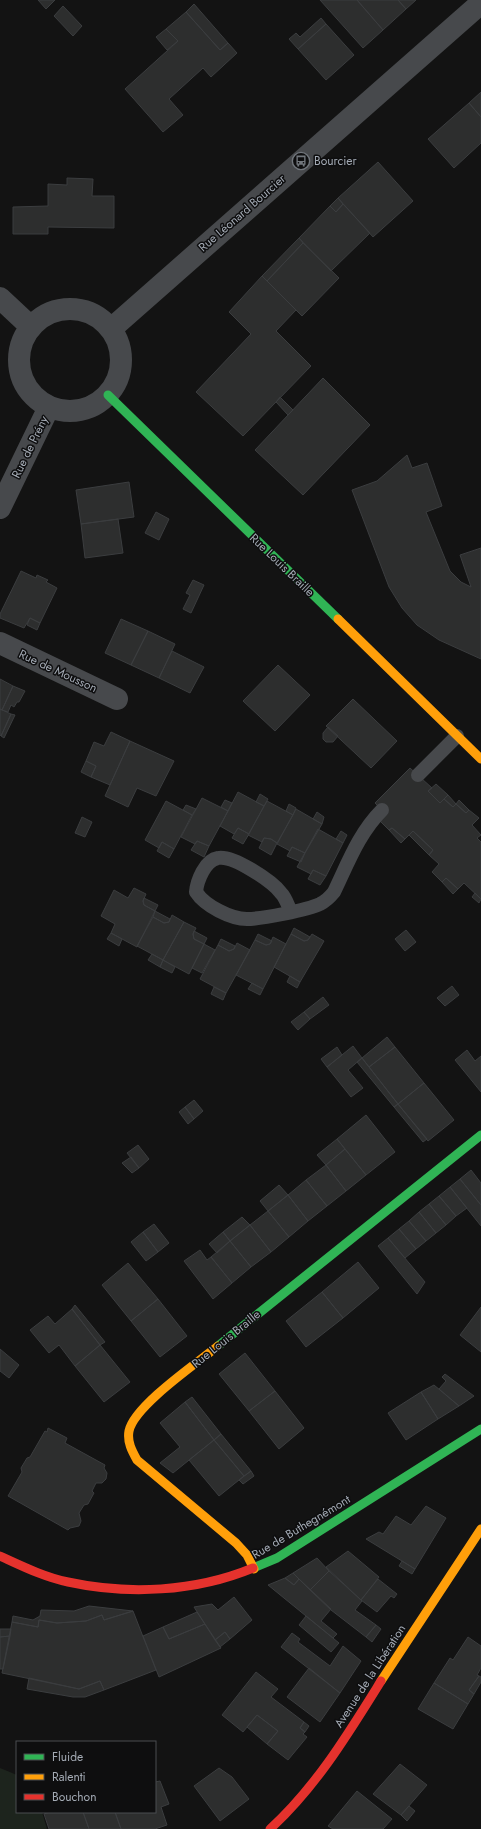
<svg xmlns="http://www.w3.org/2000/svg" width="481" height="1829" font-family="Jost,sans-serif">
	<rect width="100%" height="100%" fill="#131313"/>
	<path fill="#1d241d" d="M0 1768 17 1775V1812H42L47 1829H0Z"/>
	<path fill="#2d2e2e" stroke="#3b3d3f" d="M38 0H55L46 9Z
		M320 0H357L383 30 363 48Z
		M357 0H398L406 9 383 30Z
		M398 0H416L406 9Z
		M194 4 228 43 220 50 186 12Z
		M63 6 82 26 73 36 54 16Z
		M186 12 220 50 228 43 237 53 211 77 203 68 169 99 183 115 163 132 125 89 178 41 166 29Z
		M321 18 326 24 298 49 289 39 296 33 300 37Z
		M326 24 354 55 326 80 298 49Z
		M166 29 178 41 167 50 156 37Z
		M481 92V117L469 103Z
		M469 103 481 117V143L454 168 428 139Z
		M378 162 413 201 373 237 338 198Z
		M67 178 93 179 92 196H114V228L48 227V234H13V207L48 206V184L67 185Z
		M338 198 343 204 336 212 330 206Z
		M343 204 370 233 331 271 299 238 330 206 336 212Z
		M299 238 303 243 267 281 262 276Z
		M303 243 339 278 302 316 267 281Z
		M262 276 296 310 276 331 311 366 243 436 196 392 251 334 229 312Z
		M323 378 370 425 303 495 255 450Z
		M280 397 293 410 288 415 276 402Z
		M407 455 412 468 427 463 442 506 426 512 450 571 461 582 471 587 460 555 481 548V659L439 640 417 625 402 608 389 587 352 490 377 481Z
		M129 482 134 517 81 524 76 490Z
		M156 512 169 519 159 540 145 533Z
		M118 519 123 553 85 558 81 524Z
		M21 571 36 578 37 575 48 580 46 582 57 588 40 623 30 618 24 628 0 618V614Z
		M193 580 204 585 191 613 183 609 190 595 186 593Z
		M30 618 40 623 37 630 27 625Z
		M121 619 148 631 131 665 105 653Z
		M148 631 175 644 159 678 131 665Z
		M172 651 204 667 190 693 159 678Z
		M278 665 310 695 275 731 243 701Z
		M0 679 13 686 2 710 0 709Z
		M13 686 25 691 19 702H17L14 707 11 705 8 712 2 710Z
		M353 699 397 741 371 768 326 726Z
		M0 709 11 714 1 736 0 735Z
		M11 714 15 715 4 738 1 736Z
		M328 727 338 736 333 742H326L323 739V733Z
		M111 732 130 741 110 785 91 777 96 766 86 761 94 742 104 746Z
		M130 741 174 761 156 796 137 788 128 807 105 796Z
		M86 761 96 766 91 777 81 772Z
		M410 768 432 788 428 791 440 803 444 799 453 807 456 804 466 813 469 810 479 818 472 825 481 835 477 838 481 842V899L464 883 458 889 446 878 442 882 432 872 439 864 429 855 433 850 413 831 405 839 392 828 389 830 379 820 385 813 375 803Z
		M436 784 448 795 440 803 428 791Z
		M238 792 264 806 249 834 238 828 234 834 220 826Z
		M260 794 268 799 264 806 256 802Z
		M448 795 456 804 453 807 444 799Z
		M202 798 228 811 209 846 197 841 195 844 181 837Z
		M225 800 232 803 228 811 221 807Z
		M459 800 469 810 466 813 456 804Z
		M166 801 192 815 174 849 162 842 159 848 145 840Z
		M267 801 293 815 277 843 271 839 264 838 262 842 248 835Z
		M289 804 296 808 293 815 286 811Z
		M186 805 196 809 192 815 183 810Z
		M296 809 322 824 305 853 292 847 290 851 277 844Z
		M317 812 324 817 322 824 313 819Z
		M82 817 92 822 85 837 75 833Z
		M238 828 249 834 243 844 232 838Z
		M392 828 405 839 401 843 389 830Z
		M318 829 343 843 326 876 313 870 311 874 297 867Z
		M341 831 347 835 343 843 336 839Z
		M413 831 433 850 429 855 409 835Z
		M264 838 271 839 277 843 271 855 259 848Z
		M197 841 209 846 204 857 191 850Z
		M162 842 174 849 169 858 157 851Z
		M292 847 305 853 301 862 287 856Z
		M313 870 326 876 320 885 308 879Z
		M446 878 458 889 453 894 442 882Z
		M134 888 146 894 143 901 144 905 155 911 137 947 111 933 115 924 101 916 114 890 128 898Z
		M475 893 481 899 479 903 472 897Z
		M144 898 158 905 155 911 144 905 143 901Z
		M155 911 170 919 169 922 164 923 153 917Z
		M172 915 184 922 163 960 137 946 153 917 164 923 169 922Z
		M184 922 196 928 193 934 194 939 204 944 189 974 163 960Z
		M294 928 310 937 308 940 304 941 291 934Z
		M406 930 416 942 405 951 395 939Z
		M194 931 207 938 204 944 194 939 193 934Z
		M111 933 122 939 119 946 107 939Z
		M258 934 272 941 270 944 266 945 255 940Z
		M291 934 304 941 308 940 312 934 324 941 300 982 274 967Z
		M273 937 286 944 263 989 236 975 255 940 266 945 270 944Z
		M221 939 235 946 234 949 229 951 218 945Z
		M237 943 250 950 226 993 200 979 218 945 229 951 234 949Z
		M204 944 215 950 202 973 192 968Z
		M152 954 163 960 160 967 148 960Z
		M163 960 175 967 172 973 160 967Z
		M290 976 300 982 297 988 287 982Z
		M252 983 263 989 260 995 248 989Z
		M452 986 459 995 445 1006 437 998Z
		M214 987 226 993 223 1000 211 994Z
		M323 997 329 1005 310 1019 304 1012Z
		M304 1012 310 1019 298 1030 291 1022Z
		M387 1037 395 1047 369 1067 362 1058Z
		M353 1046 362 1058 348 1070 363 1088 351 1097 327 1067Z
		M337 1047 342 1055 327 1067 321 1059Z
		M395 1047 424 1083 398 1104 369 1067Z
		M467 1050 475 1061 481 1056V1092L455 1060Z
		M362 1058 398 1104 394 1107 357 1062Z
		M424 1083 454 1120 428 1141 398 1104Z
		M194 1100 203 1111 194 1119 185 1107Z
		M398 1104 427 1139 423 1142 394 1107Z
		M185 1107 194 1119 188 1124 179 1112Z
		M366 1115 395 1152 366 1175 337 1139Z
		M337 1139 345 1149 326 1165 317 1155Z
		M138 1145 149 1159 139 1168 127 1153Z
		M345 1149 366 1175 346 1191 326 1165Z
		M131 1157 139 1168 132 1173 122 1163Z
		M326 1165 346 1191 327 1206 306 1180Z
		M471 1170 481 1183V1205L460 1179Z
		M460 1179 481 1205V1226L450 1187Z
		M306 1180 327 1206 308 1221 288 1195Z
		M279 1185 288 1195 268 1211 260 1201Z
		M450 1187 467 1208 456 1216 439 1196Z
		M288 1195 308 1221 289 1237 268 1211Z
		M439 1196 456 1216 446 1225 429 1204Z
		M429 1204 446 1225 436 1233 419 1212Z
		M268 1211 289 1237 271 1252 250 1225Z
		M419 1212 436 1233 426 1241 409 1221Z
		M242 1217 250 1225 230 1241 223 1232Z
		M409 1221 426 1241 416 1249 399 1229Z
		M154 1224 169 1243 158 1252 143 1232Z
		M250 1225 271 1252 251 1267 230 1241Z
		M399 1229 416 1249 405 1258 388 1238Z
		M143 1232 158 1252 146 1261 131 1242Z
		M223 1232 230 1241 217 1253 209 1244Z
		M388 1238 425 1282 417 1294 378 1246Z
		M230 1241 251 1267 232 1283 211 1257Z
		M200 1250 207 1260 211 1257 232 1283 213 1299 184 1261Z
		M358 1262 379 1288 343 1318 322 1292Z
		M128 1263 158 1299 131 1321 102 1285Z
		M322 1292 343 1318 306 1347 286 1321Z
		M158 1299 187 1336 160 1357 131 1321Z
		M75 1305 105 1342 100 1345 72 1309Z
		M481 1307V1352L460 1335Z
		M72 1309 100 1345 75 1366 59 1345 49 1353 30 1330 48 1316 55 1324Z
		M100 1345 130 1382 104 1402 75 1366Z
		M0 1349 19 1365 9 1378 0 1371Z
		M245 1353 275 1391 249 1411 219 1374Z
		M445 1374 474 1396 459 1406 439 1389 446 1381 442 1377Z
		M434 1385 459 1406 438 1419 421 1392Z
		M275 1391 304 1428 279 1449 249 1411Z
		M421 1392 438 1419 406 1440 388 1413Z
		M192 1397 221 1434 214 1440 185 1402Z
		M185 1402 214 1440 173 1473 160 1463 180 1447 160 1423Z
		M48 1428 67 1438 65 1443 105 1465 104 1468 107 1473 106 1479 102 1483H96L92 1491 94 1493 88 1504 84 1505 79 1513 81 1521 79 1526 70 1528 68 1530 8 1496 22 1472 21 1468 27 1458 30 1457 45 1431 47 1432Z
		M221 1434 251 1471 244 1476 214 1440Z
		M214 1440 244 1476 219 1496 189 1460Z
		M251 1471 254 1476 243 1484 239 1480Z
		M426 1506 446 1518 415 1569 366 1539 379 1532 383 1534 396 1516 411 1525Z
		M348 1551 379 1577 361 1600 326 1567Z
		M317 1558 329 1571 310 1590 293 1573Z
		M402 1561 415 1569 412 1574 399 1566Z
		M329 1571 362 1601 355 1610 376 1625 366 1637 331 1610 310 1590Z
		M293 1573 299 1579 294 1585 285 1578Z
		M285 1578 294 1585 299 1579 331 1609 321 1621 337 1634 333 1638 268 1585Z
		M378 1579 397 1594 394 1598 391 1596 377 1612 361 1600Z
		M234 1597 252 1620 230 1639 225 1632 215 1640 194 1607 212 1604 218 1610Z
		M89 1606 133 1611 104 1620 102 1615 86 1621 57 1623 39 1620 38 1627 12 1622 13 1616 33 1620 40 1616 41 1610 74 1611Z
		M133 1611 156 1670 104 1690 100 1681 79 1689 2 1673 12 1622 38 1627 39 1620 57 1623 86 1621 102 1615 104 1620Z
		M197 1612 205 1624 169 1639 163 1627Z
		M306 1616 339 1643 331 1652 299 1625Z
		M205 1624 221 1648 159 1677 143 1636 163 1627 169 1639Z
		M376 1625 381 1629 372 1642 366 1637Z
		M0 1629H11L10 1636 0 1637Z
		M225 1632 230 1639 220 1647 215 1640Z
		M292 1633 300 1639 298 1642 330 1666 343 1646 361 1661 340 1693 281 1647Z
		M10 1636 3 1669H0V1637Z
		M468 1637 481 1646V1668L477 1675 479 1676 469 1690 474 1694 468 1704 434 1683 450 1658 453 1660Z
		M309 1668 340 1693 320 1722 287 1697Z
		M256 1672 278 1689 271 1697 304 1722 300 1728 305 1732 303 1734 307 1737 288 1760 267 1744 278 1731 257 1715 243 1732 222 1715Z
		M479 1676 481 1677V1682L474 1694 469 1690Z
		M29 1678 79 1689 100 1681 104 1690 85 1697H73L27 1689Z
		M434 1683 468 1704 453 1729 418 1709Z
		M257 1715 278 1731 267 1744 247 1727Z
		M304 1722 309 1726 305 1732 300 1728Z
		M400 1764 427 1785 401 1815 373 1794Z
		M219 1768 232 1777 249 1799 220 1821 194 1786Z
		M160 1781 169 1804 161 1807 167 1825 155 1829H121L115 1812H155V1782Z
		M357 1791 392 1819 383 1829H333L328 1826Z
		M409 1806 415 1811 407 1821 401 1815Z
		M50 1812H83L89 1829H49L44 1814Z
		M83 1812H115L121 1829H89Z"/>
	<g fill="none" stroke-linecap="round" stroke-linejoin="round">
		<path stroke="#47494c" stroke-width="14" d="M418 775 457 736
			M291 912C288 906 286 898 281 893 272 881 233 855 218 858 205 860 197 881 196 892 205 906 231 919 247 919 262 919 307 910 320 904 326 901 330 897 334 892 348 863 359 833 382 810"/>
		<path stroke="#47494c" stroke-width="22" d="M0 298 31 327
			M19 360a51 51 0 1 1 102 0a51 51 0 1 1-102 0Z
			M111 329 481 3
			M0 508 49 407
			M0 643 117 699"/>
		<path stroke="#30b455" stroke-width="9" d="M108 395 338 619
			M218 1346 481 1135
			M253 1568 277 1558 481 1429"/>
		<path stroke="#ff9f0a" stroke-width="9" d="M338 619 481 759
			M218 1346C197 1363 134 1406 129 1431 127 1442 132 1451 137 1460L236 1543 247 1555 254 1569
			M381 1681 481 1529"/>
		<path stroke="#e5322d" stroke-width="9" d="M0 1556C22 1566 44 1577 68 1582 128 1595 195 1592 253 1568
			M270 1829C316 1787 348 1734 381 1681"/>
	</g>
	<defs>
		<symbol id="bus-ring" viewBox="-11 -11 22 22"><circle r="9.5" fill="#0e0e0f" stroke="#71767c" stroke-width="1.5"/><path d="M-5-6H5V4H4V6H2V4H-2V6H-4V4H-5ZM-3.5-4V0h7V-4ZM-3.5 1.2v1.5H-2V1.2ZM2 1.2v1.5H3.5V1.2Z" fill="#71767c"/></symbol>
	</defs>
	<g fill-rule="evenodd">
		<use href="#bus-ring" x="291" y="151" width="20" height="20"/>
	</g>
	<g text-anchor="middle" stroke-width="3" stroke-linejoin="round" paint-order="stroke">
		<g font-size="12" fill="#a4abb5" stroke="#0e0e0f" text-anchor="start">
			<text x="314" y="165">Bourcier</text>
		</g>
		<g font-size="12" fill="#a4abb5" stroke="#0e0e0f">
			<text transform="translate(242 213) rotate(-41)" y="4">Rue Léonard Bourcier</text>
			<text transform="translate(30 447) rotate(-64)" y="4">Rue de Prény</text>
			<text transform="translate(282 565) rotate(44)" y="4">Rue Louis Braille</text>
			<text transform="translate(58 671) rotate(25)" y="4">Rue de Mousson</text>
			<text transform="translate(226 1339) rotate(-39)" y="4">Rue Louis Braille</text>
			<text transform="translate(301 1527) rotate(-31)" y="4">Rue de Buthegnémont</text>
			<text transform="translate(370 1676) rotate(-57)" y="4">Avenue de la Libération</text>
		</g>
	</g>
	<rect x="16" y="1741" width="140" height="72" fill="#0e0e0f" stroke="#4a4d51"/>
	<rect x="24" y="1754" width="20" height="6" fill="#30b455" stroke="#4a4d51"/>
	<text x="52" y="1761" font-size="12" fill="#a4abb5">Fluide</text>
	<rect x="24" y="1774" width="20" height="6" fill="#ff9f0a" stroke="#4a4d51"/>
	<text x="52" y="1781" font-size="12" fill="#a4abb5">Ralenti</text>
	<rect x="24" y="1794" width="20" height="6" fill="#e5322d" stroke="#4a4d51"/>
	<text x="52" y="1801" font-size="12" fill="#a4abb5">Bouchon</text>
</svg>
